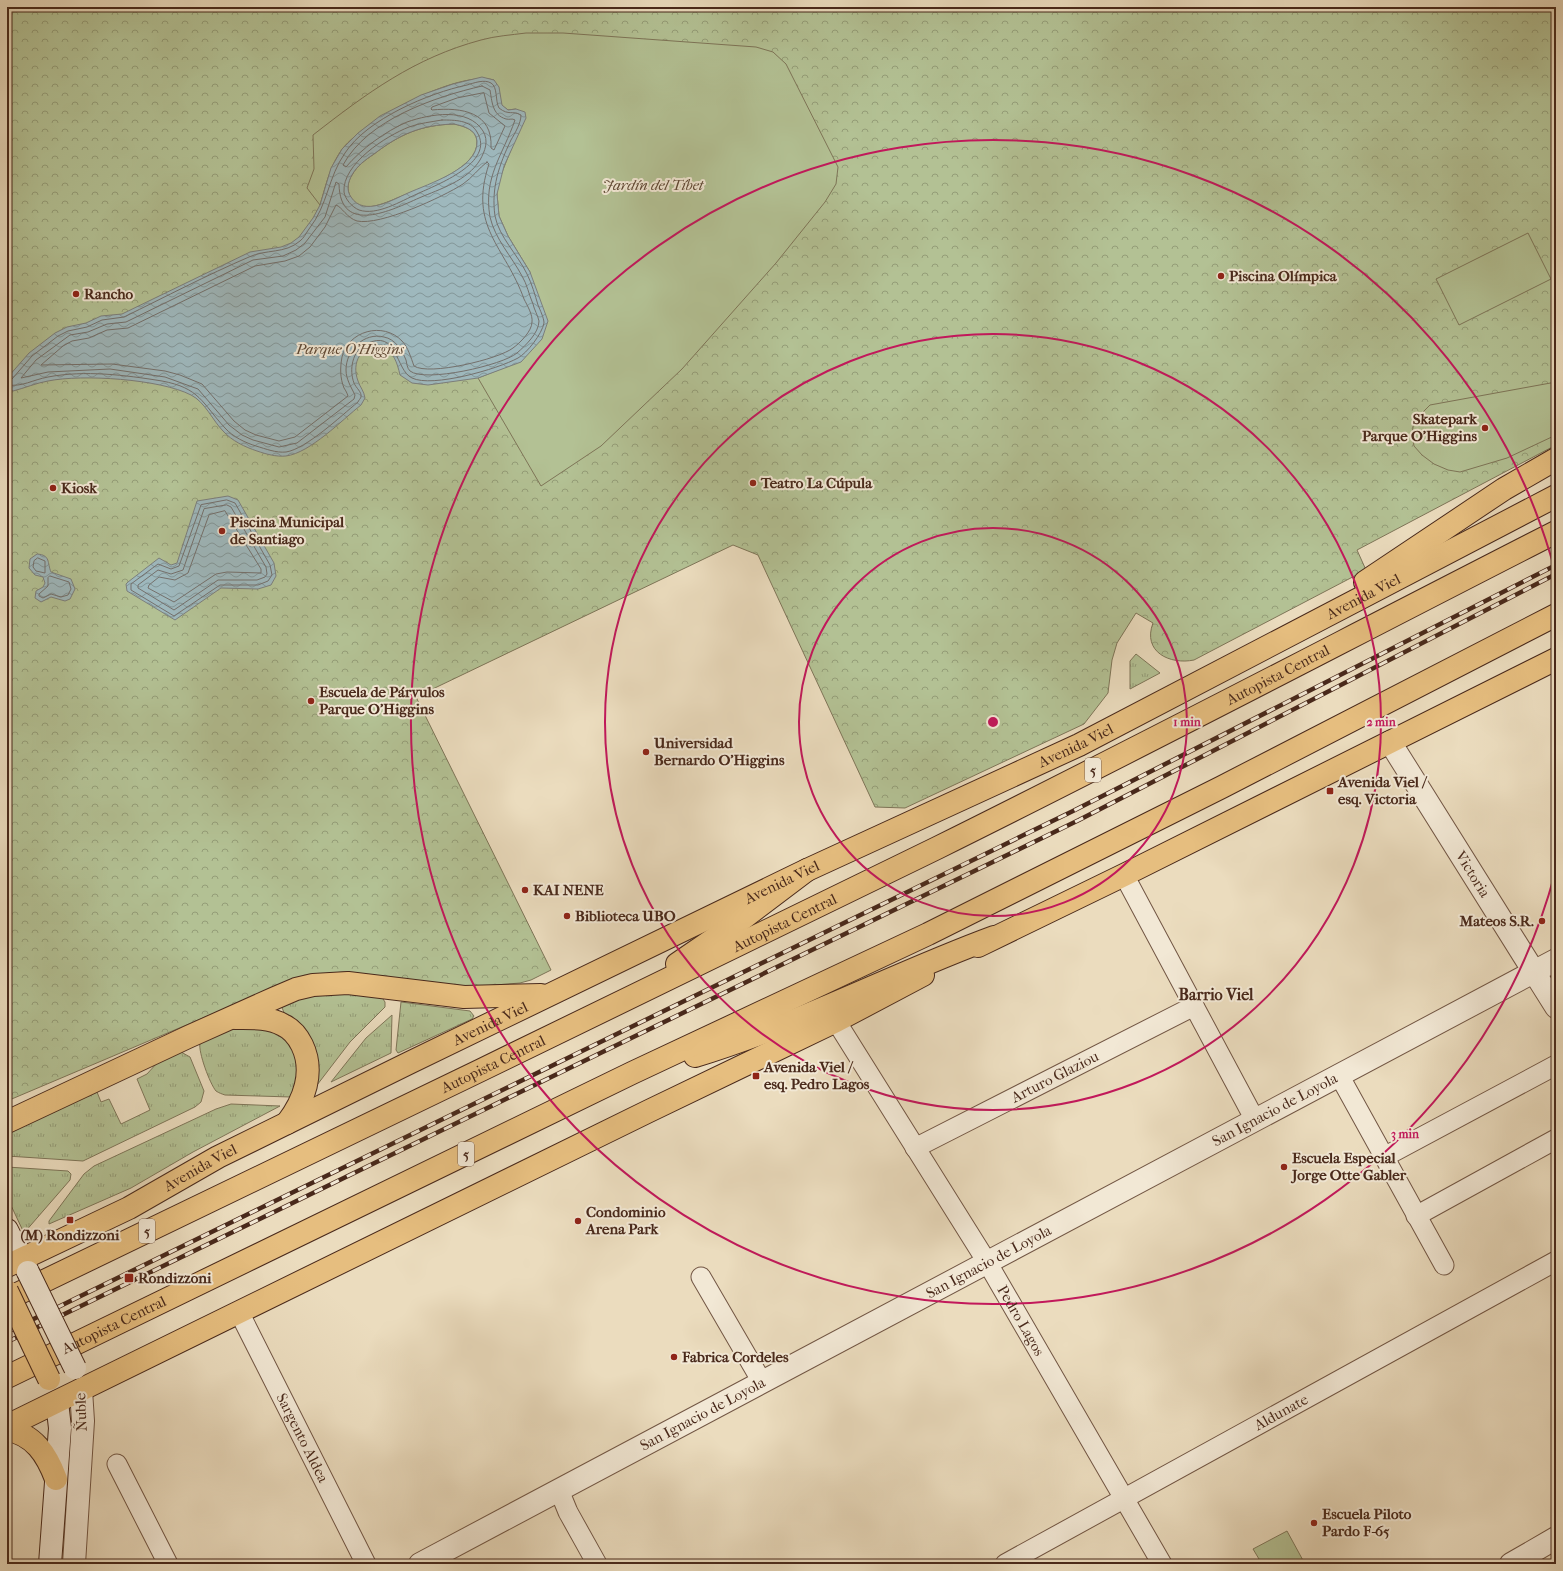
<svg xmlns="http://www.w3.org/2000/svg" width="1563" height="1571" font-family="'IM FELL French Canon',serif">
	<defs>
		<pattern id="grass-tufts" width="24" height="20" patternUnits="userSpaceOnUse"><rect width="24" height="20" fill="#b3c194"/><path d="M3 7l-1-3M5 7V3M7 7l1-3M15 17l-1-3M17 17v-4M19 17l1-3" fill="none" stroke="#949d78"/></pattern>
		<pattern id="park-crowns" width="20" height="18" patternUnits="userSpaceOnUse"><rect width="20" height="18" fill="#b3c194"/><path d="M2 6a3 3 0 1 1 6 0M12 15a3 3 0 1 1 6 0" fill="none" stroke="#949d78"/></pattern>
		<pattern id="water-waves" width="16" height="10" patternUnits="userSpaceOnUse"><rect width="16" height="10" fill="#9eb8bd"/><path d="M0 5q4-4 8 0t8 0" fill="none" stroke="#839699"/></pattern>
	</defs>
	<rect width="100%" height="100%" fill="#ebdcbe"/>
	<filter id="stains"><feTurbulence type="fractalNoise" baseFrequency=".005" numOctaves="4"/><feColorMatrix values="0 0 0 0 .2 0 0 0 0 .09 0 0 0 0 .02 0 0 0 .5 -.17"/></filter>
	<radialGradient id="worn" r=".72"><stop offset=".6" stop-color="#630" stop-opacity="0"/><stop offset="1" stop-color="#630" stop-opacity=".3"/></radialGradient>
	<path fill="url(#grass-tufts)" stroke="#7e7558" d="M1136 654 1160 673 1130 689V661Z
		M345 993 381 996 385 1002V1007L350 1042 314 1089 281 1005 306 997Z
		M401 1002 470 1011 474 1016 472 1019 398 1053 396 1050Z
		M392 1015 391 1053 331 1082 366 1038Z
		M255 1024 289 1038 300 1064 291 1097 225 1095C222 1094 219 1093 216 1091 210 1084 198 1052 200 1043L204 1040 235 1028Z
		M181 1052 190 1057 204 1091 201 1102 195 1107 83 1161 7 1156V1132L97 1092 101 1102 109 1099 121 1124 150 1110 137 1079 147 1074 157 1063Z
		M231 1104 280 1106 193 1152 131 1188 49 1224V1221L84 1174 94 1166 216 1109Z
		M7 1167 68 1171 71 1174 70 1180 24 1233 7 1197Z"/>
	<path fill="url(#park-crowns)" stroke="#7e7558" d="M7 7H1556V445L1357 550 1366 570 1194 660C1170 665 1142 652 1153 623L1136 613 1117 643 1112 660 1108 693 1084 724 905 808 875 807 758 555 733 545 416 697 551 970 531 980 520 983 471 987 344 972 308 975 276 987 7 1101Z"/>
	<path fill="#b3c194" stroke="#7e7558" d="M526 33H563L756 47 773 52 786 64 838 167 836 184 825 202 776 263 682 369 601 446 541 486 478 378 521 361 530 272 508 236 499 216 497 194 499 180 512 147 516 109 508 110 501 105 494 80C457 70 366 120 343 148 330 165 326 185 320 205L307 188 314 169 313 135C367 93 414 58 481 40 495 36 511 35 526 33Z
		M454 124C463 126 476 129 477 141 479 170 418 189 397 198 388 202 378 206 368 207 350 207 343 188 352 175 357 166 365 160 374 154 400 134 421 125 454 124Z
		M1528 233 1551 279 1459 325 1436 279Z
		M1556 382V435L1507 458 1460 472 1448 470 1434 464 1422 455 1414 446 1412 434 1414 421 1430 405Z
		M1287 1531 1305 1564H1262L1253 1549Z"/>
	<path fill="url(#water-waves)" stroke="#7c7f7c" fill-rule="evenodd" d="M482 77 494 80 499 87 502 105 508 110 516 109 525 112 526 118 504 166 497 194 499 216 508 236 530 272 548 321 542 339 521 362 478 378 428 385 412 383 400 375C397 362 394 353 382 345 361 345 351 362 358 381 360 387 364 391 365 398L361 405C342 420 310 453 286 456 276 457 266 454 257 451 245 447 232 441 223 431 213 421 205 402 191 395 160 379 82 374 48 381 36 383 25 388 13 391L9 389 7 386 8 377 29 353 55 333 67 327 86 323 101 316 122 314 250 252 281 247 291 243 299 237 313 218 320 205 331 168 342 149 358 133 380 116 421 95 453 84ZM454 124C463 126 476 129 477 141 479 168 428 184 408 193 392 200 364 217 351 197 346 190 348 182 352 175 357 166 365 160 374 154 400 134 421 125 454 124Z
		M228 496 238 500 274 563 276 576 271 585 258 589 221 588 175 620 127 591 126 584 128 582 159 558 171 565 177 563 197 501Z
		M37 554C51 555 47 563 51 572L71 579 75 589 70 599 65 601 51 597 41 602 35 598 36 591 43 587 45 583 43 577 35 575 29 568 30 559Z"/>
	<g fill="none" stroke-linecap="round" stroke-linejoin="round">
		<path stroke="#74706c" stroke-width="1" d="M482 86 490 90C492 101 492 115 506 119 510 120 512 118 515 120 503 155 483 177 490 217 495 239 512 257 522 276 527 284 529 295 533 304 534 309 538 316 539 321 539 333 525 346 517 353 503 365 425 383 410 371 407 368 407 364 406 360 402 350 395 339 384 337 364 332 346 350 346 370 346 379 351 387 355 395L354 399 297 443 279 447 253 440 242 435 229 425 198 389 165 377 110 369 48 372 21 378 36 360 70 335 88 332 107 324 126 322 253 260 283 256 296 250 305 243 325 217 336 182 339 184C340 236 392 210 419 198 440 189 467 181 480 160 485 151 489 141 483 131 468 107 430 114 407 122 386 131 361 149 346 167L343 165C368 119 435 97 482 86Z
			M484 93 489 113 505 126 494 150 491 148C493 112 462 107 432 110L431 109 432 107 457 98Z
			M442 120C455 120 470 120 477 132 496 163 436 185 417 194 401 201 377 216 359 210 352 207 345 199 344 192 342 164 386 136 409 127 420 123 431 122 442 120Z
			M487 162 489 164C468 227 505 246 524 299 527 305 533 315 532 322 532 331 520 343 513 348 499 359 429 376 414 366 411 358 408 347 402 341 383 321 348 331 342 357 340 368 340 378 344 388 346 391 347 393 348 396L295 437 279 441 256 435 245 430 234 421 202 384 180 375 165 371 112 364 41 365 63 346 72 341 89 338 107 330 128 328 255 266 285 261 299 256 310 247 325 227 336 205C342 207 347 218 357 221 380 226 443 197 463 184 472 178 479 168 487 162Z
			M7 380 12 379 32 356 58 336 68 331 87 327 102 320 124 317C165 297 207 275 249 257 266 249 285 254 300 241 304 238 306 233 309 229 328 205 328 177 345 153 367 119 429 93 467 85 474 83 484 79 491 83 498 87 495 101 499 108 509 116 512 110 521 115 521 123 515 133 511 140 499 165 491 188 495 216 499 237 518 255 527 274 532 284 535 295 538 305 540 310 544 318 544 323 542 334 527 353 518 358 498 369 432 388 412 378 395 370 398 328 366 344 352 351 349 370 354 383 356 388 362 392 361 397 361 398 358 401 358 402 341 416 306 449 286 452 276 453 266 449 256 446 246 443 233 437 225 428 202 403 200 388 162 381 125 375 85 370 48 377 32 380 23 387 7 385
			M227 500 235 503 270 565 272 575 268 581 258 585H220L174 616 131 590V584L158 564 171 569 179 566 201 505Z
			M227 505 231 507 266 567 267 574 265 577 257 580H218L174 610 138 588V585L158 570 171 574 183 570 204 509Z
			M225 511 261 569V573L227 572 216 574 174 602 148 588 149 585 159 577 175 580 188 573 209 515Z
			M38 558 45 561V573L36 571 33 567 34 561Z
			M50 576 69 582 71 589 68 595 61 597 51 594 43 598 39 596V594L48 586V578Z"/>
		<defs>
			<g id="minor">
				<path d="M1124 875 1255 1120"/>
				<path id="s1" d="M836 1021 987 1262 1162 1564"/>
				<path d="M1339 1075 1444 1265"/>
				<path id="s2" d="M915 1148 1194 1006"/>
				<path d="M1384 1157 1556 1065"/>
				<path d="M1416 1216 1556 1139"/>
				<path d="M701 1277 762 1382"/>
				<path id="s3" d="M239 1312 366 1564"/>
				<path d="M117 1464 168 1564"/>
				<path d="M559 1490 568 1512 597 1564"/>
				<path id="s4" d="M1005 1564 1556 1261"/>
			</g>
			<g id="tertiary">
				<path id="s5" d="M1390 742 1556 1007"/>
				<path d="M74 1564 83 1421 81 1390"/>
				<path id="s6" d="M420 1564 1556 960"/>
				<path d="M1511 1564 1556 1538"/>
			</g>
			<path id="secondary" d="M7 1230 28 1272
				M50 1564 60 1428 57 1402"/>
			<g id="primary">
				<path d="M1365 582 1504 489 1556 459"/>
				<path d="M978 946 1124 875 1556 659"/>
				<path d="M235 1018C251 1018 269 1017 283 1025 292 1029 298 1037 302 1045 315 1072 304 1101 287 1123"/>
				<path d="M7 1122 188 1037 275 998 296 989 313 985 348 983 464 997 541 995"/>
				<path id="s7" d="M7 1266 129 1208 218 1157 409 1063 807 870 1079 745 1556 496"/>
				<path d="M7 1426 649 1111 836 1021 923 975"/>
				<path d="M7 1430C34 1434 47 1455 56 1479"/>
			</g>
			<g id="motorway">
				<path d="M677 964 737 923 807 870"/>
				<path d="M695 1056C798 1025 893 974 994 937"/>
				<path id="s8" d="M7 1299C317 1148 628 1001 937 848 1145 745 1350 637 1556 532"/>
				<path id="s9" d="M7 1377 632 1073 928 934 1222 787 1556 615"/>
			</g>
		</defs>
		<use href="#minor" stroke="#725644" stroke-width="21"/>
		<use href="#tertiary" stroke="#725644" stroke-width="24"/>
		<use href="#secondary" stroke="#49291b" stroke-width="24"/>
		<use href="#primary" stroke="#49291b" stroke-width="24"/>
		<use href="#motorway" stroke="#49291b" stroke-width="24"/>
		<use href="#minor" stroke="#f2e8d5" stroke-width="19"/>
		<use href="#tertiary" stroke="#f2e8d5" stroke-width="22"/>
		<use href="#secondary" stroke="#f2e8d5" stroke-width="22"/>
		<use href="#primary" stroke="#e6be7f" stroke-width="22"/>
		<use href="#motorway" stroke="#e6be7f" stroke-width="22"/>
		<defs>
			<path id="rail" d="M7 1332 1073 811 1556 565
				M7 1342 1079 820 1556 574"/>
		</defs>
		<use href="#rail" stroke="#49291b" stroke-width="4.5"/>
		<use href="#rail" stroke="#f2e8d5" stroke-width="3" stroke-dasharray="9" stroke-linecap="butt"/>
		<defs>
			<path id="secondary-bridge" d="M28 1272 75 1368"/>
			<path id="primary-bridge" d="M7 1291 49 1379"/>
		</defs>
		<use href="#secondary-bridge" stroke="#49291b" stroke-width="24" stroke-linecap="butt"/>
		<use href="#primary-bridge" stroke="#49291b" stroke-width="24" stroke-linecap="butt"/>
		<use href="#secondary-bridge" stroke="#f2e8d5" stroke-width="22"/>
		<use href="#primary-bridge" stroke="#e6be7f" stroke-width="22"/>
	</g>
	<g fill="none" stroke="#c2185b" stroke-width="2">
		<circle cx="993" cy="722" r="194"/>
		<circle cx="993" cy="722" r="388"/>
		<path d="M1555 873A582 582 0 1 1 1555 571"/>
	</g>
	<g fill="#8f2418" stroke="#f2e8d5" stroke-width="1.5">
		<circle cx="1221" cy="276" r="4"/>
		<circle cx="76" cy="294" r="4"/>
		<circle cx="1485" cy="428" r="4"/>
		<circle cx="753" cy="483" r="4"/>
		<circle cx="53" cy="488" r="4"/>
		<circle cx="222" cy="531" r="4"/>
		<circle cx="311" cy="701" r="4"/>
		<circle cx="646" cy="752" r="4"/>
		<rect x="1326" y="787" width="8" height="8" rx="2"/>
		<circle cx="525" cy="890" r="4"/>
		<circle cx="567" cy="916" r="4"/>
		<circle cx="1542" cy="921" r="4"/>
		<rect x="752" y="1072" width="8" height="8" rx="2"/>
		<circle cx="1284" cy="1167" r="4"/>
		<rect x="66" y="1216" width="8" height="8" rx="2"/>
		<circle cx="578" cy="1221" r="4"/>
		<rect x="124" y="1273" width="10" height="10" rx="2"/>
		<circle cx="674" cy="1357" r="4"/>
		<circle cx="1314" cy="1523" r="4"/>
	</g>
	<g text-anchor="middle" stroke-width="4" stroke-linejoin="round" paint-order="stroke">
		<g fill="#f2e8d5" stroke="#7c6253" stroke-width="1">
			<rect x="1085" y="758" width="16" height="24" rx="3"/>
			<rect x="458" y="1142" width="16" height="24" rx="3"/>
			<rect x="139" y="1219" width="16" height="24" rx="3"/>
		</g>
		<g font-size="14" font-weight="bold" fill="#49291b">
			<text x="1093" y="775">5</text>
			<text x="466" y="1159">5</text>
			<text x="147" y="1236">5</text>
		</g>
		<g font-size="15" font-style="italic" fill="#5e4733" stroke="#f2e8d5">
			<text x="653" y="190">Jardín del Tíbet</text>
			<text x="350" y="354">Parque O'Higgins</text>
		</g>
		<g font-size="15" font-weight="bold" fill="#49291b" stroke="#f2e8d5" text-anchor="start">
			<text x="1229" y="281">Piscina Olímpica</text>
			<text x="84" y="299">Rancho</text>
			<text x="1477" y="424" text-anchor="end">Skatepark<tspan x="1477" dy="17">Parque O'Higgins</tspan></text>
			<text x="761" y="488">Teatro La Cúpula</text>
			<text x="61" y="493">Kiosk</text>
			<text x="230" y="527">Piscina Municipal<tspan x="230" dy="17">de Santiago</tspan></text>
			<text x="319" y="697">Escuela de Párvulos<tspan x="319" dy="17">Parque O’Higgins</tspan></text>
			<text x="654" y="748">Universidad<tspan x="654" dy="17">Bernardo O'Higgins</tspan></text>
			<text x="1338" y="787">Avenida Viel /<tspan x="1338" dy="17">esq. Victoria</tspan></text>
			<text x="533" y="895">KAI NENE</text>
			<text x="575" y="921">Biblioteca UBO</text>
			<text x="1534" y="926" text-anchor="end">Mateos S.R.</text>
			<text x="764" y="1072">Avenida Viel /<tspan x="764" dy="17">esq. Pedro Lagos</tspan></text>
			<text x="1292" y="1163">Escuela Especial<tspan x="1292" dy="17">Jorge Otte Gabler</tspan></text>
			<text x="586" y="1217">Condominio<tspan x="586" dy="17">Arena Park</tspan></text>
			<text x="70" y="1240" text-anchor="middle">(M) Rondizzoni</text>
			<text x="138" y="1283">Rondizzoni</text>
			<text x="682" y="1362">Fabrica Cordeles</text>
			<text x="1322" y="1519">Escuela Piloto<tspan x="1322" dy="17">Pardo F-65</tspan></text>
		</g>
		<g font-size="15" fill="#49291b" stroke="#f2e8d5">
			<text dy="5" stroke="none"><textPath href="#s7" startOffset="1513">Avenida Viel</textPath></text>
			<text dy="5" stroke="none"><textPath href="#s8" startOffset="1416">Autopista Central</textPath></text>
			<text dy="5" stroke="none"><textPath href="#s7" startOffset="1189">Avenida Viel</textPath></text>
			<text dy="5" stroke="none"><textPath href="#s5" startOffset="156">Victoria</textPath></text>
			<text dy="5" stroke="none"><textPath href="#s7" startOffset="865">Avenida Viel</textPath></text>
			<text dy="5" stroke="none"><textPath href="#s8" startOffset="864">Autopista Central</textPath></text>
			<text dy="5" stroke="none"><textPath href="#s7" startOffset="541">Avenida Viel</textPath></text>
			<text dy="5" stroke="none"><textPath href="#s8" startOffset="540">Autopista Central</textPath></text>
			<text dy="5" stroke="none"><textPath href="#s2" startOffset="157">Arturo Glaziou</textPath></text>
			<text dy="5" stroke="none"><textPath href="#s6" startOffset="968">San Ignacio de Loyola</textPath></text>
			<text dy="5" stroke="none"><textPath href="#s7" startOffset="217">Avenida Viel</textPath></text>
			<text dy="5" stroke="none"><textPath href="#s6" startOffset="644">San Ignacio de Loyola</textPath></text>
			<text dy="5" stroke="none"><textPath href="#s1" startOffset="352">Pedro Lagos</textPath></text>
			<text dy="5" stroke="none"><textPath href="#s9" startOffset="119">Autopista Central</textPath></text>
			<text transform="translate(81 1412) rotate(-92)" y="5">Ñuble</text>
			<text dy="5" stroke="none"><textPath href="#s4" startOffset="315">Aldunate</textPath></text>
			<text dy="5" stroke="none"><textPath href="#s6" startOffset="320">San Ignacio de Loyola</textPath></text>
			<text dy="5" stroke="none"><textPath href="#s3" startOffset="141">Sargento Aldea</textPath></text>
		</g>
		<g font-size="16" font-weight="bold" fill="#49291b" stroke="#f2e8d5">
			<text x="1216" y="1000">Barrio Viel</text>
		</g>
	</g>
	<circle cx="993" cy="722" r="6" fill="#c2185b" stroke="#f2e8d5" stroke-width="2"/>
	<g font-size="12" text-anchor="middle" font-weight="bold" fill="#c2185b" stroke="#f2e8d5" stroke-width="4" stroke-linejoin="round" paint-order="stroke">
		<text x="1187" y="726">1 min</text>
		<text x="1381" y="726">2 min</text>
		<text x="1405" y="1138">3 min</text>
	</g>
	<rect width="1563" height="1571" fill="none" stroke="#ebdcbe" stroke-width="24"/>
	<rect x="8" y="8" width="1547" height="1555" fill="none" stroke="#49291b" stroke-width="2"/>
	<rect x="12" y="12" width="1539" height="1547" fill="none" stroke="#49291b"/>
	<rect width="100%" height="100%" filter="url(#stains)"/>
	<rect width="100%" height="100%" fill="url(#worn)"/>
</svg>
